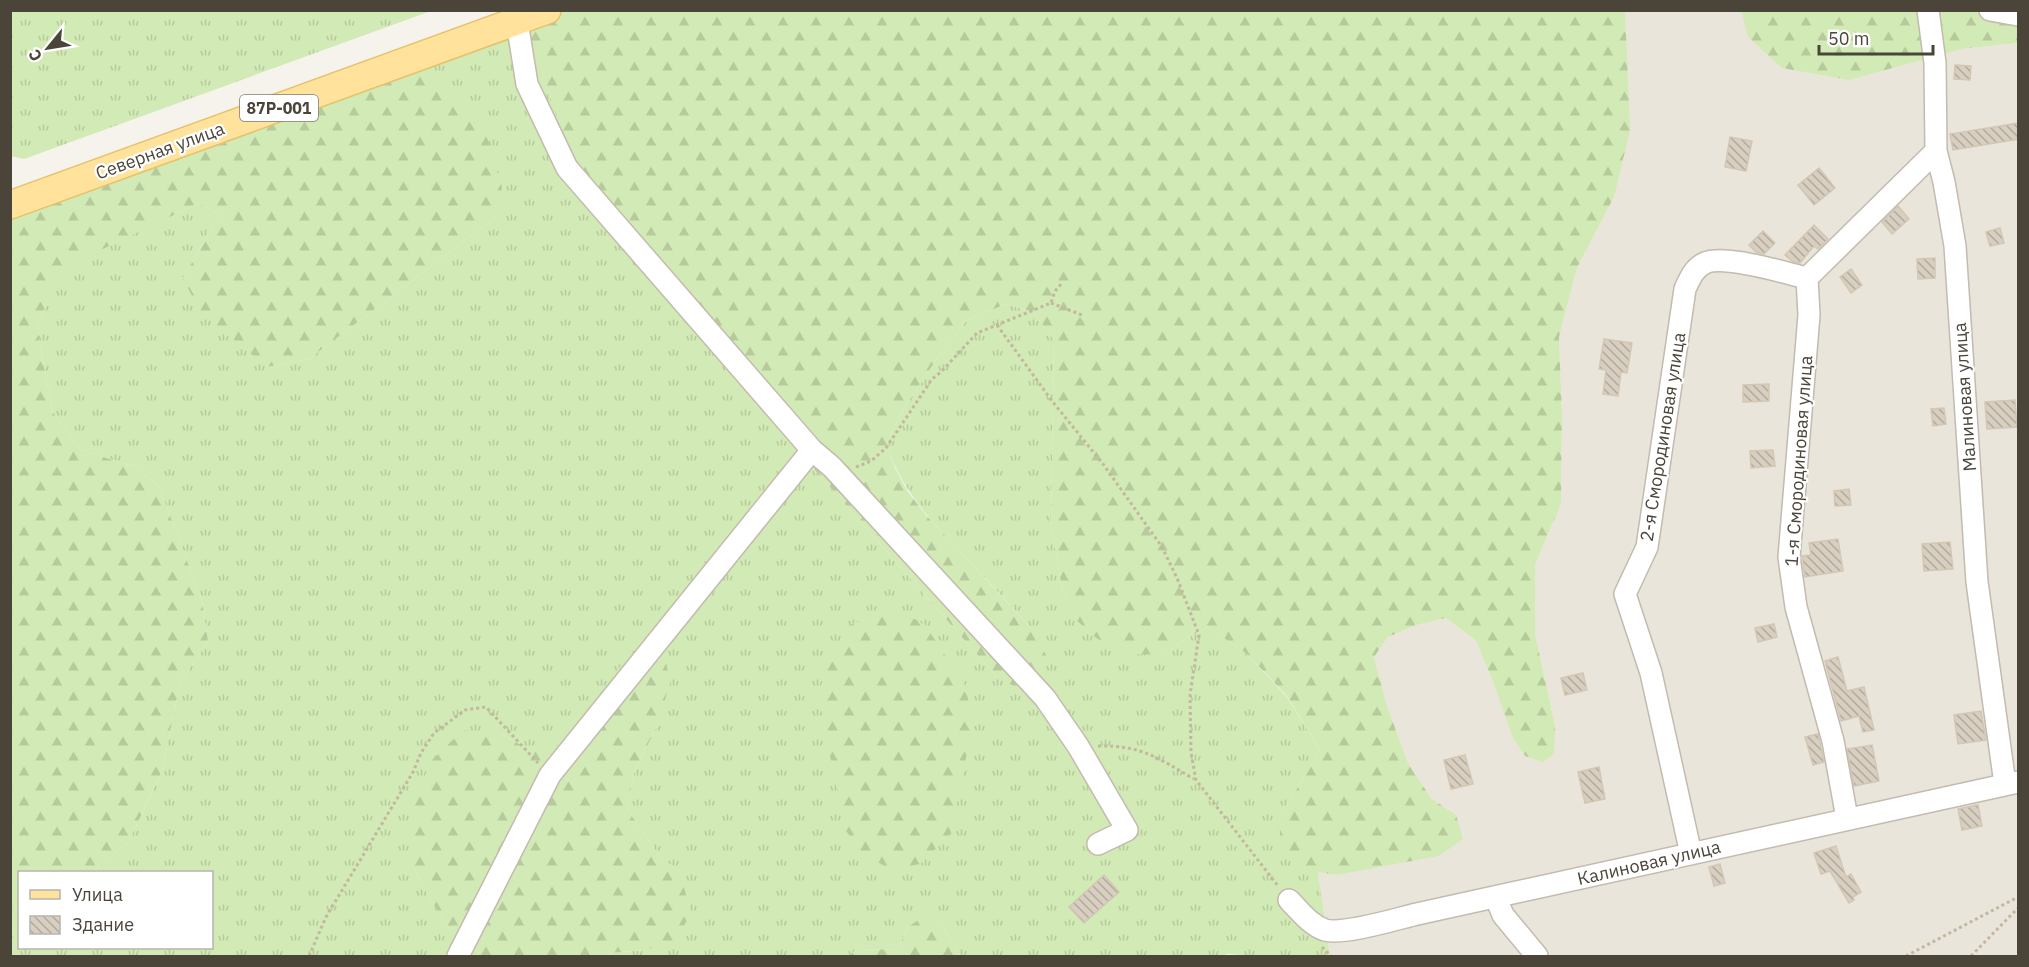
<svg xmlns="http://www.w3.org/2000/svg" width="2029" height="967" font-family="'IBM Plex Sans',sans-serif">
	<defs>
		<pattern id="grass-tufts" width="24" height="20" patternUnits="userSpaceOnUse" patternTransform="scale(1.5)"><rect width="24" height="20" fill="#d2eab5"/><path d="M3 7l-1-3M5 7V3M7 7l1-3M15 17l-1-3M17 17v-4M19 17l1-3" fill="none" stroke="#b6ca9c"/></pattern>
		<pattern id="forest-firs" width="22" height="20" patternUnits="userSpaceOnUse" patternTransform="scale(1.5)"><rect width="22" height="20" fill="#d2eab5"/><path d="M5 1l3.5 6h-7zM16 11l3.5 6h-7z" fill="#b6ca9c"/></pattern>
		<pattern id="building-back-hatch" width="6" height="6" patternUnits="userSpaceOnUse" patternTransform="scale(1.5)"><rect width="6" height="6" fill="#d8cfc1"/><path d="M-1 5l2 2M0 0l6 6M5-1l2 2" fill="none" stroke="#b1aa9e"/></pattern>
	</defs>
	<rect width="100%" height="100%" fill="#f6f3ec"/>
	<path fill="#eae5da" d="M1625 11H1741L1748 37 1961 49 2018 43V956H1330L1318 872 1338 875 1439 856 1456 815 1431 798 1408 763 1387 706 1374 657 1388 637 1417 625 1446 618 1476 641 1494 684 1555 725 1535 634V565L1561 504 1562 413 1559 337 1577 268 1614 197 1626 59Z"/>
	<path fill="url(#grass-tufts)" d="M11 10H431V11L24 159 11 156Z
		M526 29 628 247 683 320 997 677 1033 630C1010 605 987 580 964 556 930 519 903 493 886 444L901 413 938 357 967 320 1006 304 1033 312 1054 340 1051 521 1062 589 1074 617 1096 638 1165 655 1185 639 1208 627 1247 654 1287 697 1320 750 1279 819 1303 869 1318 872 1330 956H1258L1227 954 1224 956H961L941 923 908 927 898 949 856 950 848 956H605L611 953 643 950 680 873 658 854 627 809 634 773 657 726 570 733 550 750H530L501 734 411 862 430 899 467 956H11V936L19 931 20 948H212V872H92L128 843 162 771 180 683 208 641 202 601 159 486 135 467 81 450 52 411 37 326 61 268 199 203 219 215 183 278 267 367 309 359 496 217 415 72 11 220V213Z"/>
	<path fill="url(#forest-firs)" d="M520 11H1625L1630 130 1614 197 1577 268 1559 337 1562 413 1561 504 1535 565V634L1555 725 1554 754 1543 762 1525 756 1513 738 1494 684 1476 641 1446 618 1417 625 1388 637 1374 657 1387 706 1408 763 1431 798 1456 815 1463 839 1439 856 1338 875 1303 870 1281 846 1279 819 1320 750 1287 696 1247 654 1208 627 1185 639 1165 655 1131 654 1096 638 1074 618 1062 589 1051 521 1054 340 1033 312 1006 304 967 320 938 357 901 413 886 444 895 468 908 492 926 515 1033 630 1046 655 1041 679 1023 691 997 677 683 320 628 247 576 166 562 132Z
		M1741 11H2018V43L1961 49 1849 80 1782 68 1748 37Z
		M415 72 452 87 486 134 502 187 496 217 309 359 267 367 200 312 183 278 219 215 199 203 61 269 37 326 52 411 81 450 135 467 159 486 202 601 208 641 180 683 162 771 128 843 92 872H20L19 931 11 936V220Z
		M875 614H906L925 625 965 685 973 722 951 834 920 864 891 870 861 852 844 828 818 692 846 627Z
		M646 645 664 651 670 683 657 726 634 773 627 809 658 854 680 873 691 913 675 942 643 950 611 953 605 956H467L430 899 411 862 410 814 430 762 463 730 501 734 530 750H550L570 733 620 667Z
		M927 914 941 923 961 956H848L856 950 898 949 908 927Z"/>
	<path fill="url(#building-back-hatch)" stroke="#d3c7b4" stroke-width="1.5" d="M1955 65 1971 66 1970 80 1954 79Z
		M2019 123V139L1953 150 1950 134Z
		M1730 137 1752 141 1746 171 1725 167Z
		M1819 168 1835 188 1814 205 1798 185Z
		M1898 206 1909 219 1892 234 1882 222Z
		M1814 225 1828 239 1818 249 1814 246 1800 263 1792 261 1785 255Z
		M2000 228 2004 243 1990 246 1986 232Z
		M1763 231 1775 243 1764 254 1756 252 1749 245Z
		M1935 258V278L1918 279 1917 259Z
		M1851 269 1862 285 1851 293 1840 277Z
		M1604 339 1632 343 1627 373 1621 372 1618 396 1603 394 1606 370 1599 369Z
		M1769 384V401L1743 402V385Z
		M2015 400 2017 427 1987 429 1985 402Z
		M1944 408 1946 424 1933 426 1931 409Z
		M1773 450 1775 466 1751 468 1750 451Z
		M1849 489 1851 505 1835 506 1834 491Z
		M1838 539 1843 571 1805 577 1802 556 1811 555 1809 543Z
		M1950 542 1953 569 1924 571 1922 544Z
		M1774 624 1777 637 1758 642 1755 628Z
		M1838 657 1847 691 1864 687 1874 730 1863 732 1859 716 1841 721 1825 661Z
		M1583 673 1587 690 1565 695 1561 678Z
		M1981 711 1986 740 1958 744 1954 715Z
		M1818 734 1824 762 1813 765 1805 737Z
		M1872 745 1879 781 1854 786 1847 749Z
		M1465 755 1473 784 1451 789 1444 760Z
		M1599 767 1605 799 1585 803 1578 772Z
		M1978 805 1982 826 1962 830 1958 809Z
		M1836 846 1846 877 1851 874 1861 892 1853 897 1854 900 1849 903 1830 871 1821 874 1814 853Z
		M1720 864 1725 883 1714 886 1709 867Z
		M1104 875 1119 892 1084 923 1069 907Z"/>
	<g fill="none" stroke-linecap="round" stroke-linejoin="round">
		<defs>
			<path id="minor" d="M1928 10 1935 63 1936 151 1944 182 1955 246 1977 582 2005 784
				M1990 10 2018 15
				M517 22 527 84 567 168 812 450 832 467 1045 698 1078 746 1127 830 1098 844
				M1847 818 1833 741 1796 607 1789 557 1809 315 1807 278 1936 151
				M1691 854 1651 673 1625 594 1647 547 1685 289C1690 278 1694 268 1705 263 1724 254 1785 273 1807 278
				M1496 898 1503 915 1537 956
				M1289 900C1300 911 1310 925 1325 930 1344 935 1396 919 1417 914L2018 782
				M458 956 550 775 812 450"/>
			<path id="major" d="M10 205 547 10"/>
		</defs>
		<use href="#minor" stroke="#c2bbae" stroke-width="24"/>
		<use href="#major" stroke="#e6c16a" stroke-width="30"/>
		<path stroke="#c4b79f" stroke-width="3" stroke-dasharray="3 3" stroke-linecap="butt" d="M1051 303 1082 315
			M997 325 1052 401 1103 464 1162 547 1177 578 1199 635 1190 695 1191 753 1196 780 1278 886
			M856 467 871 461 886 448 932 379 941 372 977 333 1051 303 1055 291 1062 283
			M1098 746C1141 745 1158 758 1194 779
			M1322 947 1331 956
			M309 956 326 917 413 772 421 753 434 733 465 710 486 707 538 763
			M1906 956 2018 897
			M1971 956 2018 908"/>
		<use href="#minor" stroke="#fff" stroke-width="21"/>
		<use href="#major" stroke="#ffe39c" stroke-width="27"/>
	</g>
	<g text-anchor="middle" stroke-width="4.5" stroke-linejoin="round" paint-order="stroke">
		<rect fill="#fff" stroke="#817c74" stroke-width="1.5" x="240" y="95" width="78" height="26" rx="4.5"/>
		<g font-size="16" font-weight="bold" fill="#4b4439">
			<text x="279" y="114">87Р-001</text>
		</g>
		<g font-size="18" fill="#4b4439" stroke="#fff">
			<text transform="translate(160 151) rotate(-20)" y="6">Северная улица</text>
			<text transform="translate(1965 397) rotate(-94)" y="6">Малиновая улица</text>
			<text transform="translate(1663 437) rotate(-81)" y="6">2-я Смородиновая улица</text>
			<text transform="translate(1799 461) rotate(-86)" y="6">1-я Смородиновая улица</text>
			<text transform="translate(1649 863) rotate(-13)" y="6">Калиновая улица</text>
		</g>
	</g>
	<rect width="2029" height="967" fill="none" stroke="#4b4439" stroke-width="24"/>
	<rect x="18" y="871" width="195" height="78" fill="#ffffff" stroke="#b7b4b0" stroke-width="1.5"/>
	<rect x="30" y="890" width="30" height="9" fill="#ffe39c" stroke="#b7b4b0" stroke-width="1.5"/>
	<text x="72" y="901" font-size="18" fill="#4b4439">Улица</text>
	<rect x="30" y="916" width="30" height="18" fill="url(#building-back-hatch)" stroke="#b7b4b0" stroke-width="1.5"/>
	<text x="72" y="931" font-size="18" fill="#4b4439">Здание</text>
	<g transform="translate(48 48) rotate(240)" stroke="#ffffff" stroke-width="4.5" paint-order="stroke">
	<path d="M0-4.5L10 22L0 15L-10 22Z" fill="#4b4439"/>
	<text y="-9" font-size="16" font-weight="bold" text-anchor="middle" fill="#4b4439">С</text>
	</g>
	<path d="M1819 45v9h114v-9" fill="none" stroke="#4b4439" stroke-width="3"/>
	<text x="1828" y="45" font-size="18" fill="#4b4439" stroke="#ffffff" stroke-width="4.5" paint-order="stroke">50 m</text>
</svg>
